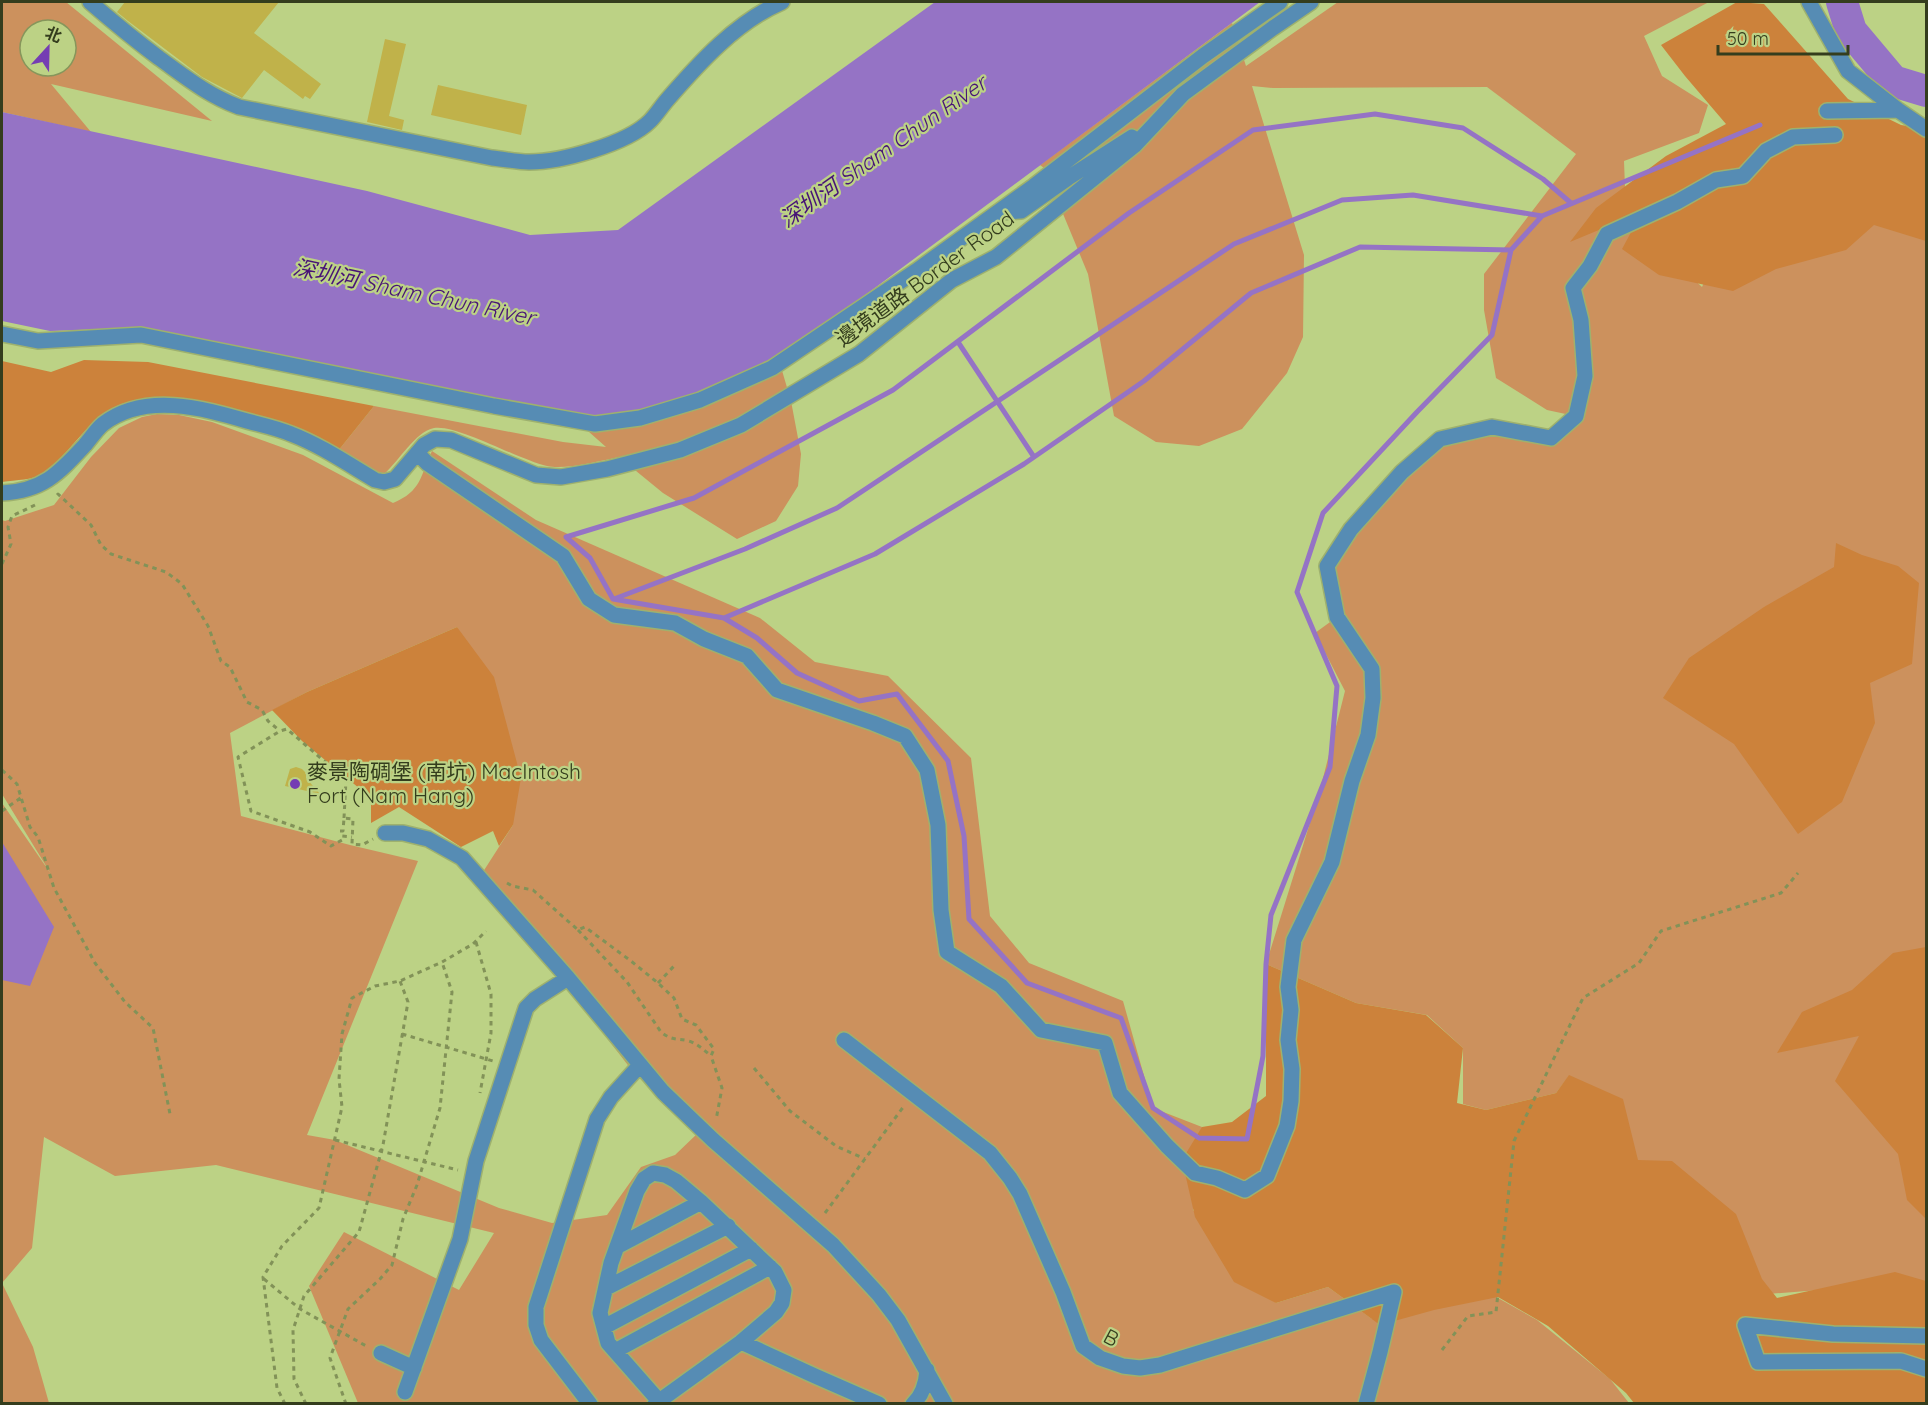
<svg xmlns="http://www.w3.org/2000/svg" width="1928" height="1405" font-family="Quicksand,'Noto Sans SC',sans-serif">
	<rect width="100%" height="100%" fill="#bcd285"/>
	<path fill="#cc915d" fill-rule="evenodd" d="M2 2H66L212 121 51 84 91 132 2 112ZM30 30H66V66H30Z
		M1338 2H1709L1644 36 1662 76 1708 105 1699 133 1624 161 1626 214 1702 287 1741 201 1868 203 1926 231V958L1837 1040 1860 1035 1926 1192V1289L1898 1284 1755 1295 1623 1166 1569 1076 1556 1093 1486 1110 1463 1104V1048L1427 1015 1356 1003 1266 964 1319 794 1345 691 1315 633 1337 617 1327 566 1440 439 1496 436 1551 438 1575 416 1547 410 1496 378 1484 310V274L1576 154 1487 87 1273 88 1252 86 1304 255 1303 337 1287 373 1242 429 1199 446 1156 442 1114 416 1088 274 1044 168 1040 165 1232 23 1246 66Z
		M778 357 791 401 801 454 798 486 776 521 737 539 663 493 619 457C600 461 565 470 547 466 519 460 457 424 434 428 415 432 399 461 384 474L371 470 338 451 374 406 563 442 606 447 571 416Z
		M157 414 179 415 212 422 303 455 393 503C422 491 420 476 432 451L536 520 760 618 815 662 888 676 971 758 990 916 1029 963 1123 1001 1153 1108 1202 1127 1193 1210 1276 1303 1328 1287 1372 1319 1482 1289 1537 1320 1610 1379 1629 1403H358L309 1286 344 1232 459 1290 494 1233 216 1165 115 1176 44 1137 32 1248 2 1283 33 1347 49 1403H2V803L51 874 2 794V520L5 521 54 505 91 457 119 428 142 417ZM457 627 513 825 481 875 634 1073 698 1133 675 1155 641 1167 607 1215 552 1223 499 1208 335 1140 307 1135 418 861 350 845 241 816 230 733 307 692Z"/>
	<path fill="#cc823b" d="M1737 2 1764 4 1848 99 1901 125 1926 129V241L1874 225 1846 250 1776 269 1733 291 1659 275 1622 249 1642 212 1570 242 1596 208 1666 156 1726 124 1685 76 1661 45Z
		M84 360 148 362 374 406 338 451C277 425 155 365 96 420 83 432 71 447 59 460 55 464 51 470 46 473 33 480 16 480 2 482V361L51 372Z
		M1836 543 1862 555 1898 566 1919 583 1912 664 1870 683 1875 723 1842 802 1798 834 1734 744 1663 698 1689 658 1764 607 1834 567Z
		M457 627 494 677 521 778 513 825 499 846 493 831 461 847 399 807 371 823V798L302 741 272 710 307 692Z
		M1926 947V1219L1907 1200 1898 1154 1835 1081 1859 1036 1777 1053 1802 1012 1852 990 1893 953Z
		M1266 964 1356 1003 1426 1015 1463 1048 1457 1103 1486 1110 1556 1093 1569 1075 1623 1099 1638 1160 1672 1161 1736 1214 1762 1279 1777 1298 1895 1272 1926 1281V1403H1634L1626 1393 1548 1326 1498 1297 1434 1310 1380 1325 1328 1287 1276 1303 1234 1282 1195 1217 1182 1160 1202 1127 1232 1122 1266 1096Z"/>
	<path fill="#9573c5" d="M935 2H1260L833 319 765 364 729 381 660 407 588 420 132 328 50 331 2 321V112L367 191 530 235 618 230Z
		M2 842 54 927 30 986 2 980Z"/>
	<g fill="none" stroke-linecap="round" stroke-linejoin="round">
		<path stroke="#9573c5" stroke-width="5" d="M1571 203 1543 179 1463 128 1375 114 1253 130 1129 213 893 390 694 498 566 537 590 558 613 599 724 618 757 638 797 673 859 701 897 694 948 761 964 836 969 919 1027 983 1121 1018 1153 1108 1199 1138 1247 1139 1263 1056 1266 964 1271 915 1330 767 1337 686 1297 592 1323 513 1417 412 1492 335 1511 250 1542 216 1760 125
			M958 342 1034 457
			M614 599 745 549 837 508 1234 244 1342 200 1413 195 1542 216
			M724 618 875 554 1024 464 1144 381 1251 293 1360 247 1511 250"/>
		<path stroke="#9573c5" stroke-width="32" d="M1842 2 1851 31 1893 81 1926 91"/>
	</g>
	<path fill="#c0b24a" d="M125 2H279L254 33 321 84 310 99 305 96 303 99 264 70 242 98 202 77 128 21 117 12Z
		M385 39 406 44 389 116 404 120 402 130 367 122Z
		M438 85 527 105 521 135 431 115Z
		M296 767 302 769 306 773V778L320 794 285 786 290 769Z"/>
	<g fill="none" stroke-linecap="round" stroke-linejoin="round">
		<defs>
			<path id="minor" d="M90 2C112 21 135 40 159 58 187 78 206 94 239 107L492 158C504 159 517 162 529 162 561 162 627 144 650 121 656 115 661 107 667 100 699 63 736 22 782 2
				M1809 2 1848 71 1898 110 1926 129
				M1827 111 1898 110
				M999 212 1021 211 1068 178 1132 137
				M2 334 38 341 141 335 494 406 595 424 640 418 700 400 772 368 916 271 1034 186 1203 56 1280 2
				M417 453 427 463 563 556 589 599 614 615 675 623 704 639 747 656 777 690 873 723 905 736 927 770 938 825 941 910 947 952 1001 986 1041 1030 1105 1043 1120 1093 1167 1146 1195 1173 1217 1178 1245 1190 1267 1176 1287 1126 1291 1101 1292 1069 1288 1040 1291 1010 1288 987 1294 940 1332 862 1352 781 1368 735 1373 698 1372 669 1337 617 1327 566 1351 529 1402 472 1440 439 1492 427 1551 438 1576 416 1585 376 1581 320 1573 288 1590 266 1607 234 1677 202 1716 180 1743 176 1766 151 1793 137 1835 135
				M2 493C43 491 59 473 85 445 91 438 96 430 103 424 145 392 202 408 247 421 262 425 277 428 291 434 320 445 348 464 375 480L384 482 395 479 424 445 435 439 451 440 536 475 561 477 607 469 680 450 741 425 859 354 952 280 996 257 1134 146 1183 94 1273 28 1311 2
				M385 833H403L428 839 462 858 568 978 663 1092 713 1140 833 1245 879 1295 898 1320 945 1404
				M844 1040 990 1153 1010 1178 1020 1194 1063 1292 1083 1346 1100 1358 1123 1366 1140 1368 1160 1365 1394 1292 1380 1352 1366 1404
				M618 1246 701 1202
				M606 1288 728 1226
				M604 1327 751 1249
				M1926 1336 1833 1334 1745 1325 1758 1362 1901 1361 1926 1369
				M615 1351 770 1267
				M381 1353 414 1368
				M405 1392 460 1239 476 1161 526 1008 535 999 568 978
				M659 1401 608 1343 600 1313 611 1263 637 1191 644 1179 653 1173 665 1175 676 1181 701 1202 775 1272 784 1290 782 1303 776 1312 741 1342
				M590 1404 541 1340 536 1325V1307L597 1119 611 1097 640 1065
				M655 1404 741 1342 815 1376 879 1404
				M913 1404C923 1395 926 1383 927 1370"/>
		</defs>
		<use href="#minor" stroke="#9eb16e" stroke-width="18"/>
		<path stroke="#829258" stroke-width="3" stroke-dasharray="4.5 4.5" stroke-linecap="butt" d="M57 495 58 494 91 525 101 545 111 554 166 572 182 584 208 626 221 661 230 667 247 702 262 710 268 721 280 731
			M2 564 11 544 8 527 12 516 35 505
			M2 770 17 784 30 827 38 837 54 888 95 963 125 1002 153 1028 170 1114
			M2 811 22 797
			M344 818 346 780 287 729 280 731 238 757 251 811 310 832 331 846 342 840V836L352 837
			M340 831H343L344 818 353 819 352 844 362 845 373 839
			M507 883 512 886 533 890 578 930 585 927 631 961 658 983 674 998 682 1019 696 1025 714 1049 711 1056 722 1088 716 1120
			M578 930 627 982 661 1032C672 1041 677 1038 689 1041 698 1044 704 1050 711 1056
			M476 942 491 994V1033L480 1093
			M658 983 674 966
			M402 1034 493 1061
			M754 1068 790 1111 836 1146 865 1159
			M335 1140 458 1170
			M825 1213 904 1106
			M264 1279 300 1309 368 1347
			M1442 1350 1468 1316 1496 1312 1514 1141 1583 998 1639 963 1661 931 1781 893 1798 873
			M285 1404 277 1388 263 1277 282 1246 319 1208 342 1107 339 1079 342 1034 352 998 375 986 400 981 442 962 473 944 486 931
			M306 1404 294 1379 293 1330 304 1296 359 1232 383 1145 408 1002 400 981
			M346 1404 330 1358 348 1309 380 1279 392 1265 403 1219 417 1185 440 1108 452 992 442 962"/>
		<use href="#minor" stroke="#568cb4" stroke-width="15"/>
	</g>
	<circle fill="#753db3" stroke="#bcd285" stroke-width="2" cx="295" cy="784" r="6"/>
	<g text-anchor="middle" stroke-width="4.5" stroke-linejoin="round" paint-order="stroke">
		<g font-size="21" fill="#343d1d" stroke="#bcd285">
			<text transform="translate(925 279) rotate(-36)" y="7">邊境道路 Border Road</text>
			<text transform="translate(1111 1338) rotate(28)" y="7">B</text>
		</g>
		<g font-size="21" fill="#343d1d" stroke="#bcd285" text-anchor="start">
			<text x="307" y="779">麥景陶碉堡 (南坑) MacIntosh<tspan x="307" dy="24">Fort (Nam Hang)</tspan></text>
		</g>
		<g font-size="22" font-style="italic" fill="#471377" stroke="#bcd285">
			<text transform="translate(883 151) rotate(-35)" y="8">深圳河 Sham Chun River</text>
			<text transform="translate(414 292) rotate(12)" y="8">深圳河 Sham Chun River</text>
		</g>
	</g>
	<rect width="1928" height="1405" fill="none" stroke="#343d1d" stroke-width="6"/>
	<g transform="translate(48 48) rotate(22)"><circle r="28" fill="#bcd285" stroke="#86965b" stroke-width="1.5"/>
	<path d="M0-4.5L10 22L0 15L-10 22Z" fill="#753db3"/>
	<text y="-9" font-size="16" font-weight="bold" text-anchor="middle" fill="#343d1d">北</text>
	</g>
	<path d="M1718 45v9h130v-9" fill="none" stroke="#343d1d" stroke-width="3"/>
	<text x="1727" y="45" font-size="18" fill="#343d1d" stroke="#bcd285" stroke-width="4.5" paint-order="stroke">50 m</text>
</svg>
